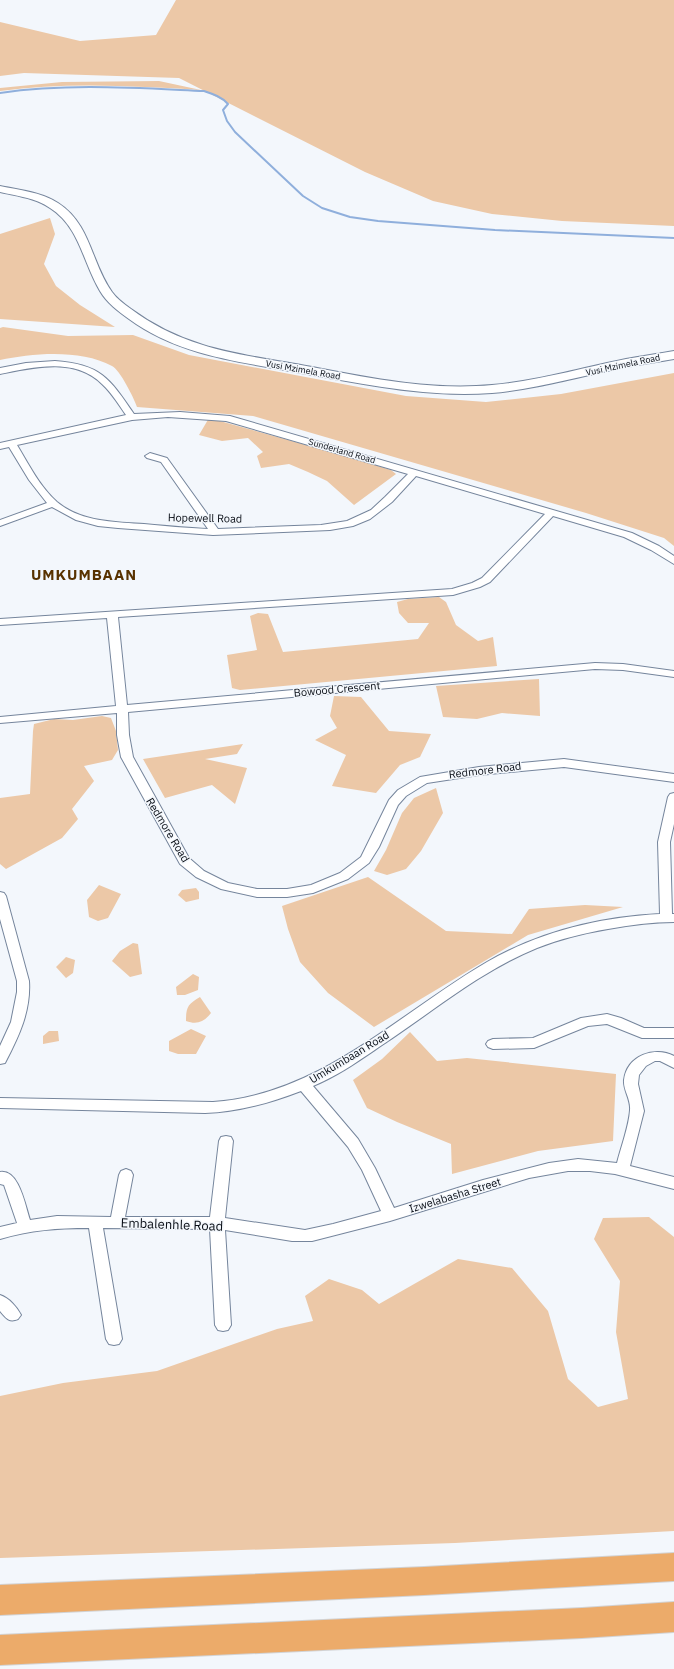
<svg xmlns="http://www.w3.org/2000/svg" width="674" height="1669" font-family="'IBM Plex Sans',sans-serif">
	<rect width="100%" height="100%" fill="#f3f7fc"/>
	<path fill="#ecc8a7" d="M176 0H674V226L562 221 492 214 433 201 365 172 179 78 24 73 0 76V22L80 41 156 35Z
		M159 81 201 90C134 86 66 82 0 91V88L62 82Z
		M50 218 55 234 44 264 56 286 80 305 115 327 0 319V234Z
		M3 327 68 336 133 335 189 355 406 396 486 402 561 394 674 373V546L664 538 586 513 253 416 137 407C134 398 120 370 112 366 81 349 33 353 0 360V328Z
		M209 418 335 453 391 470 396 474 354 505 327 481 308 472 289 464 261 468 257 456 263 452 248 438 222 441 199 435Z
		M439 597 446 602 456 625 478 641 493 637 497 666 240 690 232 688 227 655 257 650 250 616 258 613 268 614 283 652 418 639 429 623H408L399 613 397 602 408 599Z
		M539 679 540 716 502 713 477 719 443 717 436 686Z
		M334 696 361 697 389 731 431 734 420 757 400 765 376 793 332 786 346 755 315 740 337 728 330 716Z
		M102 716 111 718 116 731 118 750 112 760 84 766 94 781 72 809 78 819 62 838 6 869 0 864V798L30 794 33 731 34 724 54 719 73 720Z
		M243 744 237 754 205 759 247 768 235 804 212 785 165 798 143 759Z
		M436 788 443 813 421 851 406 869 387 875 374 871 386 850 402 813 414 798Z
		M368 877 446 931 512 934 529 909 585 905 623 907 528 935 374 1027 328 993 300 962 288 929 282 906Z
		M99 885 121 894 108 918 98 921 89 917 87 900Z
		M196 888 199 892V899L186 902 178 895 182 890Z
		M133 943 138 944 142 974 130 977 112 961 120 951Z
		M66 957 75 960 73 973 66 978 56 967Z
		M193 974 199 977 198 990 185 995H177L176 987Z
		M200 997 211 1013C204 1022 197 1025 186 1021 186 1007 188 1004 200 997Z
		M191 1029 206 1036 196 1054H178L169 1051V1041Z
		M49 1031H58L59 1041 43 1044V1036Z
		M410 1032 437 1061 467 1058 616 1074 613 1141 538 1151 452 1174 451 1144 397 1122 367 1108 353 1080 382 1059Z
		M649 1217 674 1237V1531L455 1543 0 1558V1396L63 1383 157 1371 277 1329 313 1321 305 1296 329 1279 362 1290 379 1304 458 1259 512 1268 548 1311 568 1379 598 1407 628 1399 616 1332 620 1281 594 1239 603 1218Z"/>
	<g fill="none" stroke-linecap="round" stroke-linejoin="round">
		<path stroke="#8fafdc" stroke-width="2" d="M0 93C67 83 136 88 204 91 213 94 222 97 228 104L223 110 227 121 235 132 303 196 322 208 350 217 378 221 495 230 674 238"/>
		<defs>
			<path id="street" d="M55 361C101 364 110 379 134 414L180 412 230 416 632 533 659 546 674 556V564L651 550 624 537 553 516 490 582 480 587 453 595 118 617 127 705 595 663 623 664 674 671V677L623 670 595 669 128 712 129 735 133 757 189 858 204 871 228 883 257 889H287L311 885 340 873 361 857 389 800 398 790 420 777 479 767 564 759 674 774V782L564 767 479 775 427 783 406 796 398 805 379 847 369 863 348 879 313 893 287 897H257L221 889 196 877 180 864 121 757 117 735V713L0 723V717L116 706 107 618 0 625V619L452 589 472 583 482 578 545 514 416 476 392 502 370 519 353 526 330 530 213 535 118 528 98 526 76 520 52 507 0 526V520L47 503 29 480 9 447 0 449V443L126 415C119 405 112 393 102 384 75 357 34 367 0 374V368L26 363ZM168 417 226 421 408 474 385 497 371 510 347 521 321 525 218 529 167 458 150 453 145 456 147 458 161 462 208 529C186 528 165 526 144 524 114 522 81 522 57 502 40 487 29 465 17 445L132 420Z
				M674 793V824L670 842 672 914H674V922C652 922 630 925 608 929 584 933 560 939 537 948 483 970 437 1008 388 1041 364 1057 340 1075 313 1086L358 1139 375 1168 394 1208 483 1180 549 1163 578 1159 617 1163C621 1147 629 1126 630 1110 631 1099 623 1090 624 1080 627 1055 655 1046 674 1056V1068L660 1061H655L646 1066 639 1075 638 1084 644 1111 630 1166 674 1177V1189L615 1174 590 1171H568L529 1178 390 1221 312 1241H292L225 1230 231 1325 228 1330 223 1331 218 1330 215 1325 210 1229 103 1228 122 1339 119 1344 114 1345 109 1344 106 1339 89 1228C57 1228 31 1230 0 1239V1227L17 1223 4 1185 0 1184V1172C19 1169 25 1205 30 1220L57 1216 111 1217 119 1175 121 1171 126 1169 131 1171 133 1175 125 1217H210L219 1141 221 1137 226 1136 231 1137 233 1141 225 1218 305 1230 333 1224 381 1211 362 1170 348 1147 301 1091C270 1103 238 1112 205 1113L0 1108V1098L213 1102C320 1095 398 1014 487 962 539 932 600 917 660 914L658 842 668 797 670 794Z
				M0 892 4 893 6 896 29 981C31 1011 19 1036 5 1063L0 1064V1046L11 1022 17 992V981L0 919Z
				M607 1014 621 1018 644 1028H674V1038H642L607 1024 588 1026 534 1048 493 1049 488 1047 486 1044 488 1041 493 1039 533 1038 581 1018Z
				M0 1295C9 1298 17 1307 21 1315L18 1319C9 1323 6 1318 0 1311Z"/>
			<path id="secondary" d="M0 186C19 190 41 192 58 203 91 224 91 263 112 292 117 299 124 304 131 309 185 349 238 354 301 365 365 377 427 391 492 385 538 381 581 368 626 359 642 356 658 354 674 351V359C658 362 642 364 626 367 581 376 537 389 492 393 427 398 364 384 301 373 242 362 179 356 129 319 118 311 107 303 100 291 83 263 80 227 50 208 36 198 17 196 0 192Z"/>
			<path id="highway" d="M674 1553V1581L424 1595 0 1615V1585L424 1567Z
				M674 1602V1632L582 1638 0 1665V1635L582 1608Z"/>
		</defs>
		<use href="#street" stroke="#75859c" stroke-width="2"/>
		<use href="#secondary" stroke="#75859c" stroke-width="2"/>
		<use href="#highway" stroke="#d2d3d5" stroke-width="2"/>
		<use href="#street" fill="#fff" fill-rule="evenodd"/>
		<use href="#secondary" fill="#fff" fill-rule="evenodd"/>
		<use href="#highway" fill="#ecab6a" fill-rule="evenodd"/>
	</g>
	<g text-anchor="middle" stroke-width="3" stroke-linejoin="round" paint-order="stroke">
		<g font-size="9" fill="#070c14" stroke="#f3f7fc">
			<text transform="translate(623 365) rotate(-12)" y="3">Vusi Mzimela Road</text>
			<text transform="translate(303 370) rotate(10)" y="3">Vusi Mzimela Road</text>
			<text transform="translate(342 451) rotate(16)" y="3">Sunderland Road</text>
		</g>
		<g font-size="11" fill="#070c14" stroke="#f3f7fc">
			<text transform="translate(205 518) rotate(1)" y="4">Hopewell Road</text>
			<text transform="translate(337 689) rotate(-5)" y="4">Bowood Crescent</text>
			<text transform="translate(485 770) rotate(-7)" y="4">Redmore Road</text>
			<text transform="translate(168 830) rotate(59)" y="4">Redmore Road</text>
			<text transform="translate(349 1057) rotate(-31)" y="4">Umkumbaan Road</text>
			<text transform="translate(455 1195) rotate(-17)" y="4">Izwelabasha Street</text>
		</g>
		<g font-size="13" fill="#070c14" stroke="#f3f7fc">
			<text transform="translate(172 1224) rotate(2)" y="5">Embalenhle Road</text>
		</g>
		<g font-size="15" font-weight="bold" letter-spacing="1" fill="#583200" stroke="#f3f7fc">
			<text x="84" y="580">UMKUMBAAN</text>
		</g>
	</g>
</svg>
